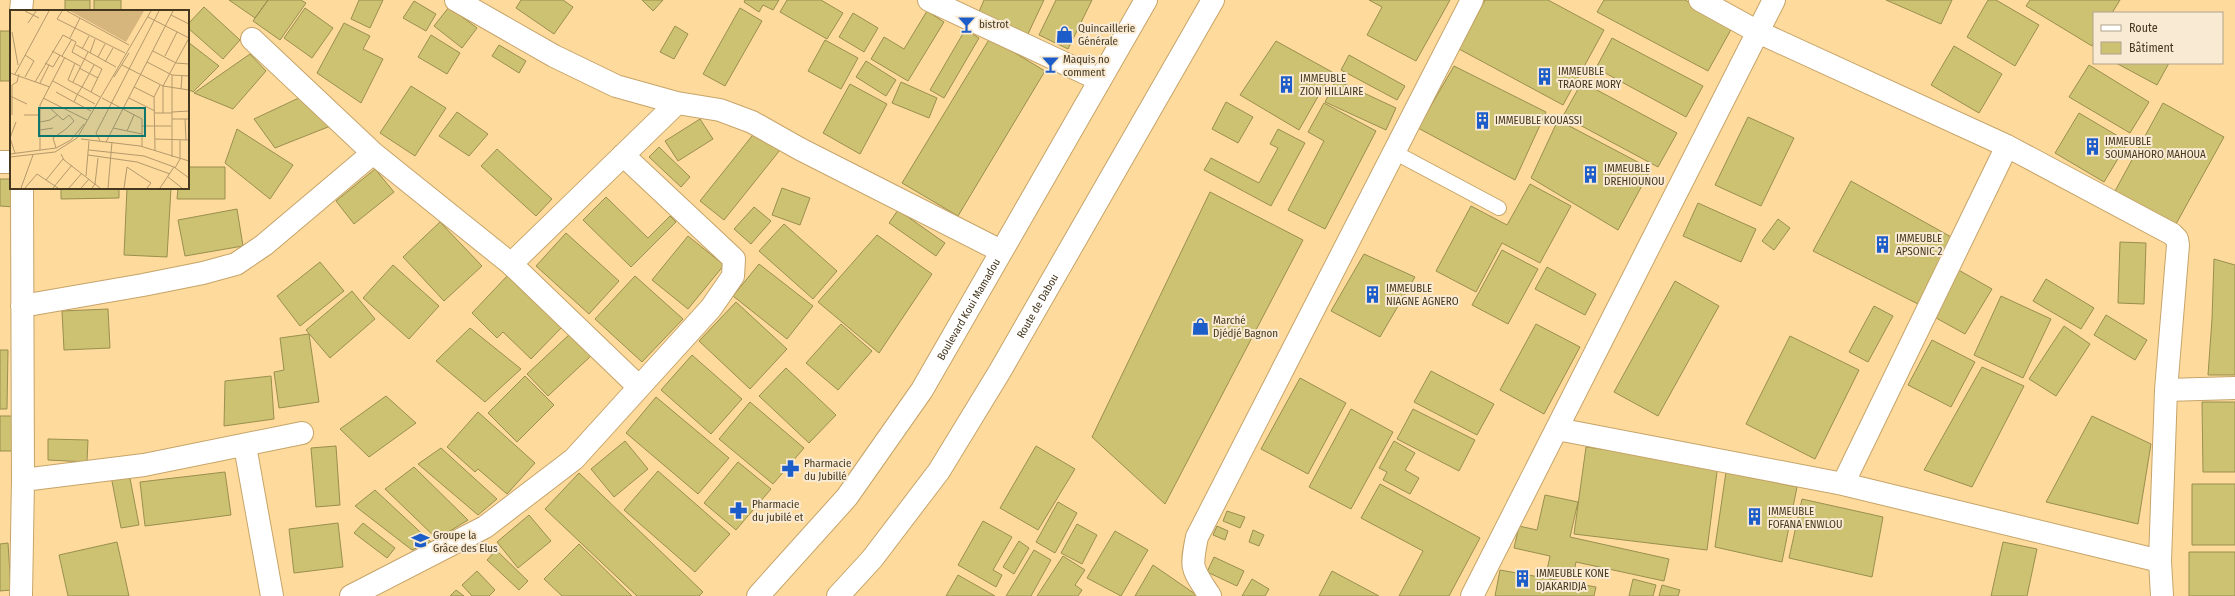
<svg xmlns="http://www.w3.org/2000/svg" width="2235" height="596" font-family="'Fira Sans Condensed',sans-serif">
	<rect width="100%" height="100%" fill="#feda9d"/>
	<path fill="#cdc172" stroke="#998f4e" d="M65 0H90V11H65Z
		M94 0H121V11H94Z
		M229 0H268L255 18Z
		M268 0H301L306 3 280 40 253 21Z
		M359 0H383L370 28 351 19Z
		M521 0H563L573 7 554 34 516 8Z
		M642 0H663L653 11Z
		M745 0H779L773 10 763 5 759 12 744 2Z
		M787 0H821L843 13 827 39 780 12Z
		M984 0H1044L1027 36 978 14Z
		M1056 0H1092L1068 49 1039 35Z
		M1369 0H1450L1416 61 1367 35 1382 7Z
		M1485 0H1548L1604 30 1563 105 1459 49Z
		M1604 0H1685L1733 26 1708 71 1597 12Z
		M1886 0H1952L1941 24Z
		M1988 0H1996L2039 25 2015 66 1967 37Z
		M2030 0H2120L2112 13H2094V42L2092 46 2026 6Z
		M414 1 436 14 426 31 403 18Z
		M204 7 240 40 223 59 188 28V24Z
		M449 7 477 28 462 48 434 26Z
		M305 8 333 28 312 58 284 38Z
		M740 8 762 21 725 86 703 74Z
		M927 11 944 22 908 81 871 59 884 37 904 49Z
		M853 13 878 28 864 52 839 37Z
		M344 23 370 36 363 49 383 59 361 103 317 73Z
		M675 26 688 34 674 59 660 52Z
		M965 30 979 38 944 98 930 90Z
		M0 31H11V81H0Z
		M431 35 460 53 447 74 418 57Z
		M990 38 1045 71 958 216 902 183Z
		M1612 38 1703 86 1686 117 1596 68Z
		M825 40 858 58 841 89 808 71Z
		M1276 41 1332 72 1299 130 1240 95Z
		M188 42 219 66 193 92 188 89Z
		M499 45 526 61 519 73 492 56Z
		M1954 46 2002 74 1979 113 1931 85Z
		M250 54 266 71 233 109 194 93Z
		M1349 55 1405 86 1397 100 1341 70Z
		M866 61 896 80 886 96 856 77Z
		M2116 63H2169L2157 85Z
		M2089 65 2149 102 2130 133 2069 97Z
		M1454 66 1546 112 1515 180 1418 128Z
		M1336 80 1396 108 1386 130 1325 102Z
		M901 82 937 98 929 118 892 103Z
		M1582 82 1677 133 1658 167 1563 116Z
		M850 84 887 104 860 154 823 133Z
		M411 86 446 108 415 156 380 133Z
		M303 96 333 125 275 148 254 119Z
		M1226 102 1253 117 1238 143 1212 129Z
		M1324 103 1376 131 1325 229 1288 210 1324 141 1308 132Z
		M2163 103 2224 137 2176 224 2115 191Z
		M457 112 488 134 469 156 439 136Z
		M2079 113 2128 142 2104 182 2055 153Z
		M1748 117 1794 138 1761 206 1715 185Z
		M700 119 713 139 678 161 665 141Z
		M1558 120 1651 169 1618 230 1531 178Z
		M237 129 293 165 270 199 225 163Z
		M1278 129 1305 143 1271 206 1204 170 1211 158 1259 183 1278 148 1270 144Z
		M756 131 780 150 724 220 700 201Z
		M659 147 690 177 681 187 649 157Z
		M497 149 552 199 536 216 481 166Z
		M188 167H225V199H177L178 188H188Z
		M375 169 394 192 354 224 336 201Z
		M0 179H11V188H16L14 207 0 206Z
		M1851 181 1953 238 1918 304 1813 251Z
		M1530 184 1571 206 1540 263 1502 243 1476 292 1436 271 1471 206 1507 225Z
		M61 188H119V198L61 199Z
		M127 188H171L167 257 124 255Z
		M782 188 810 198 800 225 772 215Z
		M1210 192 1303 240 1165 504 1092 437Z
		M606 197 648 238 670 216 676 222 631 267 583 220Z
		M1698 203 1756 229 1741 262 1683 236Z
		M754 207 771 221 751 244 734 229Z
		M237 209 243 246 185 256 178 220Z
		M898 210 945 243 936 256 889 223Z
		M1778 219 1790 228 1774 250 1762 241Z
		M440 222 482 266 444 301 403 257Z
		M784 224 837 271 813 299 759 251Z
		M566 233 619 281 589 314 536 266Z
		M877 235 932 274 879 353 818 302Z
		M688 236 724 265 688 309 652 280Z
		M2120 242 2146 243 2144 304 2118 303Z
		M1502 250 1538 269 1508 324 1472 305Z
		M1364 254 1415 277 1380 337 1331 311Z
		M2214 259 2235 265V375H2208L2212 319Z
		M320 262 344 291 300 326 277 296Z
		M759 264 813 306 787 339 733 296Z
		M393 265 439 306 409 339 363 298Z
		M1547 267 1596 294 1585 315 1535 289Z
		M1955 268 1992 289 1965 334 1929 314Z
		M509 274 563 326 531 359 503 332 497 338 472 313Z
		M635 276 683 319 642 362 595 319Z
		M2046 279 2094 308 2081 329 2033 301Z
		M1675 281 1719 306 1658 416 1614 392Z
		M352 291 375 319 330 358 306 330Z
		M2001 296 2051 319 2023 378 1974 355Z
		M736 302 787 349 750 389 699 341Z
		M1874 306 1893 316 1868 362 1849 352Z
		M108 309 110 348 64 350 62 311Z
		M2106 315 2147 340 2135 360 2094 335Z
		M841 324 872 351 838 390 806 363Z
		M1536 324 1580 347 1544 414 1500 390Z
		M2064 326 2090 344 2056 396 2029 379Z
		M470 328 521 369 485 402 436 361Z
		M571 333 592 355 548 396 527 374Z
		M309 334 319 402 279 408 274 372 284 370 280 338Z
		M1790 336 1859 370 1815 459 1746 424Z
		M1932 340 1975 362 1951 407 1908 385Z
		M0 350H8L7 409H0Z
		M692 355 742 399 711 434 661 390Z
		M1982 367 2024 386 1972 487 1924 470Z
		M786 368 836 415 809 443 759 396Z
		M1431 371 1494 404 1477 435 1414 402Z
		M271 376 274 419 224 426 225 381Z
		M525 376 554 405 517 442 488 413Z
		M1300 378 1346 403 1308 474 1261 449Z
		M386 396 416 423 369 457 340 429Z
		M656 397 729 458 698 494 626 433Z
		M750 402 804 448 773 484 719 439Z
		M2202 402H2235V472H2203Z
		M1351 409 1393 432 1351 509 1309 487Z
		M1413 409 1475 440 1459 471 1397 439Z
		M478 412 535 463 507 494 478 469 475 472 447 447Z
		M0 416H15L14 451H0Z
		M2092 416 2151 444 2138 524 2046 502Z
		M48 439 88 440 87 462 48 460Z
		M625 441 648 469 614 497 591 469Z
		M1394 441 1415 453 1405 470 1419 478 1410 494 1383 480 1387 472 1379 468Z
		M336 446 340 505 316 507 311 448Z
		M1036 446 1075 469 1038 530 1000 508Z
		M1586 447 1718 464 1707 550 1574 534Z
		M441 448 497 499 478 515 418 464Z
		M738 462 771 489 736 530 704 503Z
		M414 467 468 520 437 539 385 489Z
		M658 471 730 534 695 572 624 510Z
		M225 472 231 515 145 526 140 482Z
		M1726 472 1797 487 1782 562 1715 547Z
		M129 473 139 525 121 528 111 476Z
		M579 473 703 592 699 596H637L545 509Z
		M1380 484 1480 538 1449 596H1399L1423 551 1361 518Z
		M2192 484H2235V545H2192Z
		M375 490 431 542 412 550 355 506Z
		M1545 495 1578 502 1570 537 1669 559 1664 581 1576 562 1573 576 1547 570 1550 556 1514 548 1519 526 1537 530Z
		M1802 499 1883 517 1872 577 1789 558Z
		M1058 502 1077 513 1055 553 1036 542Z
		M1227 511 1245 517 1240 528 1223 521Z
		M529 515 551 541 518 568 497 542Z
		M983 521 1012 537 993 570 1002 575 996 587 958 565Z
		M338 523 343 567 294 573 289 529Z
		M363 523 395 548 387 558 354 533Z
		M1077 524 1097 535 1082 564 1061 553Z
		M1217 526 1228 531 1225 540 1213 535Z
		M1253 530 1264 535 1259 546 1249 542Z
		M1115 531 1148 550 1121 596 1087 578Z
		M1019 541 1029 548 1014 574 1003 567Z
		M117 542 129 596H68L59 555Z
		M2003 542 2037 549 2027 596H1991Z
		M8 543 11 590 0 591V544Z
		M579 544 632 596H562L544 579Z
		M496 550 528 581 519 590 487 560Z
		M1034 550 1051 560 1031 596H1006Z
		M2189 552H2235V596H2189Z
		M1063 556 1085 570 1075 585 1082 590 1078 596H1037Z
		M1214 557 1244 571 1237 586 1207 572Z
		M1153 565 1198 596H1135Z
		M1500 570 1596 587 1594 596H1495Z
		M477 571 495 590 489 596H472L462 585Z
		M1332 571 1379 596H1319Z
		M958 575 995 596H946Z
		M1252 579 1269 589 1265 596H1242Z
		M1633 579 1656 585 1653 596H1629Z
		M1662 585 1680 590 1678 596H1659Z
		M456 590 464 596H450Z"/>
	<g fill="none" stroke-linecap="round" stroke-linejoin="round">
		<defs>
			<path id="lane" d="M1394 152 1499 208"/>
			<path id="street" d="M456 0 554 56 616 86 677 103 720 110 752 122 800 149 1001 251
				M929 0 1100 80
				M1700 0 1758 32 2007 146 2172 234 2177 239 2178 245 2166 390 2235 388
				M21 11 22 0
				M252 39 373 153 511 264 677 103
				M0 162H11
				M511 264 638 386
				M22 306 143 285 203 273 236 264 264 245 373 153
				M1557 429 1843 484 2160 561
				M245 446 272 596
				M23 480 144 465 302 433
				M1843 484 2007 146
				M21 596 23 480 22 188
				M351 596 485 527 574 459 711 308 733 276 734 259 623 155
				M1210 596C1192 568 1190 570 1197 537L1472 0
				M1472 596 1774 0
				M2162 596 2160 561 2166 390"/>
			<g id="primary">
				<path id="s1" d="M758 596 847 497 922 390 1146 0"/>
				<path id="s2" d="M838 596 872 559 939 471 1000 371 1213 0"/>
			</g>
		</defs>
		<use href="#lane" stroke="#c6a469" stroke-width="16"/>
		<use href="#street" stroke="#c6a469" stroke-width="24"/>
		<use href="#primary" stroke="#c6a469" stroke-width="24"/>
		<use href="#lane" stroke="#fff" stroke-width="14"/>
		<use href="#street" stroke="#fff" stroke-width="22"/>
		<use href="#primary" stroke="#fff" stroke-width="22"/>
	</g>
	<defs>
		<symbol id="bar-bare" viewBox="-9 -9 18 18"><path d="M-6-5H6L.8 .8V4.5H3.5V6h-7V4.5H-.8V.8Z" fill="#1d5dc9" stroke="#f9ebd3" stroke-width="2.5" paint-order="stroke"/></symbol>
		<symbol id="shop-bare" viewBox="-9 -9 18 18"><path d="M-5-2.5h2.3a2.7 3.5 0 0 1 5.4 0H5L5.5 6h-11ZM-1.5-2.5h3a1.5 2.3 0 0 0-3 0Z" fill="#1d5dc9" stroke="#f9ebd3" stroke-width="2.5" paint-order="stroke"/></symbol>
		<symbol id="building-bare" viewBox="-9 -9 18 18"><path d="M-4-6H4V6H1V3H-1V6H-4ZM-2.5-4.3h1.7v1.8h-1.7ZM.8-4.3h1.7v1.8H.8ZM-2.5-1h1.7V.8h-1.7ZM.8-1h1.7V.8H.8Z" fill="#1d5dc9" stroke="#f9ebd3" stroke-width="2.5" paint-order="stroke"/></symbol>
		<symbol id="pharmacy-bare" viewBox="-9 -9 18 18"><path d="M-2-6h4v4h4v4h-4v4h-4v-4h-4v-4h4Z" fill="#1d5dc9" stroke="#f9ebd3" stroke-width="2.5" paint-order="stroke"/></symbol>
		<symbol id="school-bare" viewBox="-9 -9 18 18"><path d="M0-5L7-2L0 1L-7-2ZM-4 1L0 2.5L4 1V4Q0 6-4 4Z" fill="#1d5dc9" stroke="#f9ebd3" stroke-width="2.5" paint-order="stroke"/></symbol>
	</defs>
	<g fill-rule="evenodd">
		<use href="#bar-bare" x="954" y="12" width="25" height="25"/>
		<use href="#shop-bare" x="1052" y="22" width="25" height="25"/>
		<use href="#bar-bare" x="1038" y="52" width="25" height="25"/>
		<use href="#building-bare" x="1532" y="64" width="25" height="25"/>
		<use href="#building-bare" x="1274" y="72" width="25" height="25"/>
		<use href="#building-bare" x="1470" y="108" width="25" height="25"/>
		<use href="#building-bare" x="2080" y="134" width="25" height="25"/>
		<use href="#building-bare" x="1578" y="162" width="25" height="25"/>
		<use href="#building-bare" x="1870" y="232" width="25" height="25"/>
		<use href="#building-bare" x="1360" y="282" width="25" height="25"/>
		<use href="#shop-bare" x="1188" y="314" width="25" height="25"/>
		<use href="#pharmacy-bare" x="778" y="456" width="25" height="25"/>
		<use href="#pharmacy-bare" x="726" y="498" width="25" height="25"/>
		<use href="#building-bare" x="1742" y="504" width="25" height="25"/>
		<use href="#school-bare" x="408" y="528" width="25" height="25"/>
		<use href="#building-bare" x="1510" y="566" width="25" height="25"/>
	</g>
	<g text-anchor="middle" stroke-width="4" stroke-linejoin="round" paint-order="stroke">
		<g font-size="11" fill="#46381f" stroke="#f9ebd3" text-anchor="start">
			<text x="979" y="28">bistrot</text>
			<text x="1078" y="32">Quincaillerie<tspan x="1078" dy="13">Générale</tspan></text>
			<text x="1063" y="63">Maquis no<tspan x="1063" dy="13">comment</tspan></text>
			<text x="1558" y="75">IMMEUBLE<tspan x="1558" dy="13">TRAORE MORY</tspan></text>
			<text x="1300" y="82">IMMEUBLE<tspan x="1300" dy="13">ZION HILLAIRE</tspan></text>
			<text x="1495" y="124">IMMEUBLE KOUASSI</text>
			<text x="2105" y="145">IMMEUBLE<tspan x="2105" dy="13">SOUMAHORO MAHOUA</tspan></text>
			<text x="1604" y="172">IMMEUBLE<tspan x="1604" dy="13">DREHIOUNOU</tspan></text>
			<text x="1896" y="242">IMMEUBLE<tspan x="1896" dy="13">APSONIC 2</tspan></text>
			<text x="1386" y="292">IMMEUBLE<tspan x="1386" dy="13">NIAGNE AGNERO</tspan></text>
			<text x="1213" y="324">Marché<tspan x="1213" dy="13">Djédjé Bagnon</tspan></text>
			<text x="804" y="467">Pharmacie<tspan x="804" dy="13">du Jubillé</tspan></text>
			<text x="752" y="508">Pharmacie<tspan x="752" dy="13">du jubilé et</tspan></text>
			<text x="1768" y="515">IMMEUBLE<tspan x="1768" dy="13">FOFANA ENWLOU</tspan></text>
			<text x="433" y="539">Groupe la<tspan x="433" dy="13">Grâce des Elus</tspan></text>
			<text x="1536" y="577">IMMEUBLE KONE<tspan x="1536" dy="13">DJAKARIDJA</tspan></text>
		</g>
		<g font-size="11" fill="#46381f" stroke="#f9ebd3">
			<text dy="4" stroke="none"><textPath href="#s2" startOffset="353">Route de Dabou</textPath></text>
			<text dy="4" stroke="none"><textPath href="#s1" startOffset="357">Boulevard Koui Mamadou</textPath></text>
		</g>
	</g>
	<g transform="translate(10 10)">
		<rect width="179" height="179" fill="#feda9d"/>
		<path d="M60 1H134L116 32Z" fill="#d7b67e"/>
		<path fill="none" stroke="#b4996b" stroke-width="1" d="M15 1 29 8M52 1 47 9 115 43M57 1 119 35M161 5 179 14M138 7 179 28M18 13 26 1M2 22 8 55M60 28 70 8M66 35 106 57M72 39 79 26M42 41 70 56M143 41 166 53 179 54M80 43 85 29M15 45 24 51 15 67M52 46 62 29M155 46 167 22M88 47 95 34M95 52 103 38M137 52 162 65 179 66M35 53 43 57 50 45M65 53 58 70 72 77 84 55M112 55 153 76 179 80M69 58 88 68M0 63 40 77M5 64 39 1M162 65V147M104 67 119 43M43 71 85 94M25 72 53 25 66 32 62 42 92 59 81 82M63 72 78 42M30 73 39 55M124 77 144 87M171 79 172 66M46 82 64 92M0 86 17 94M33 88 77 110M92 88 132 109V116H161M119 88 145 101M41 99 53 110 59 105M81 101 64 92 67 85 72 77 90 87M162 102 179 101M145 103H162M153 103V76L179 28M2 105V75L7 72 9 64M14 105H30M162 109H179M175 109 176 130M30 112 40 110 47 105M132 116V137M103 118 132 124M30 120 43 118M117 121 124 105M71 129 130 136 179 151M145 129 179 130M90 131 86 123 149 1M96 132 163 1M46 138 43 128 56 119 64 111 59 105M30 140V95L55 47M79 140 134 146 164 157 179 168M145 140 144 87 150 75M5 143 0 128 6 112M0 144 46 138 61 130 74 114M51 144 54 150 90 178M78 145 127 152 160 164M0 147 45 142 67 128 141 1M165 158 170 149V130M76 166 79 131M158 167 172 178M36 170 53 149M11 178 23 145M15 178 27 164 48 178M43 178 62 155M59 178 72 163M71 178 79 169M82 178 85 174 88 148M98 178 102 132M114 178 117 157 141 173 137 178M150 178 164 157"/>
		<path fill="#0f766e" fill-opacity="0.15" stroke="#0f766e" stroke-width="2" d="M29 98H135V126H29Z"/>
		<rect width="179" height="179" fill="none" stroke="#46381f" stroke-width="2"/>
	</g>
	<rect x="2093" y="12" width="130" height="52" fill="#f9ebd3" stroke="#b1a38b"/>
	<rect x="2101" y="25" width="20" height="6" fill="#ffffff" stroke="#b1a38b"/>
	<text x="2129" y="32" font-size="12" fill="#46381f">Route</text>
	<rect x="2101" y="42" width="20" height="12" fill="#cdc172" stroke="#b1a38b"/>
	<text x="2129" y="52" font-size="12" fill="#46381f">Bâtiment</text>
</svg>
